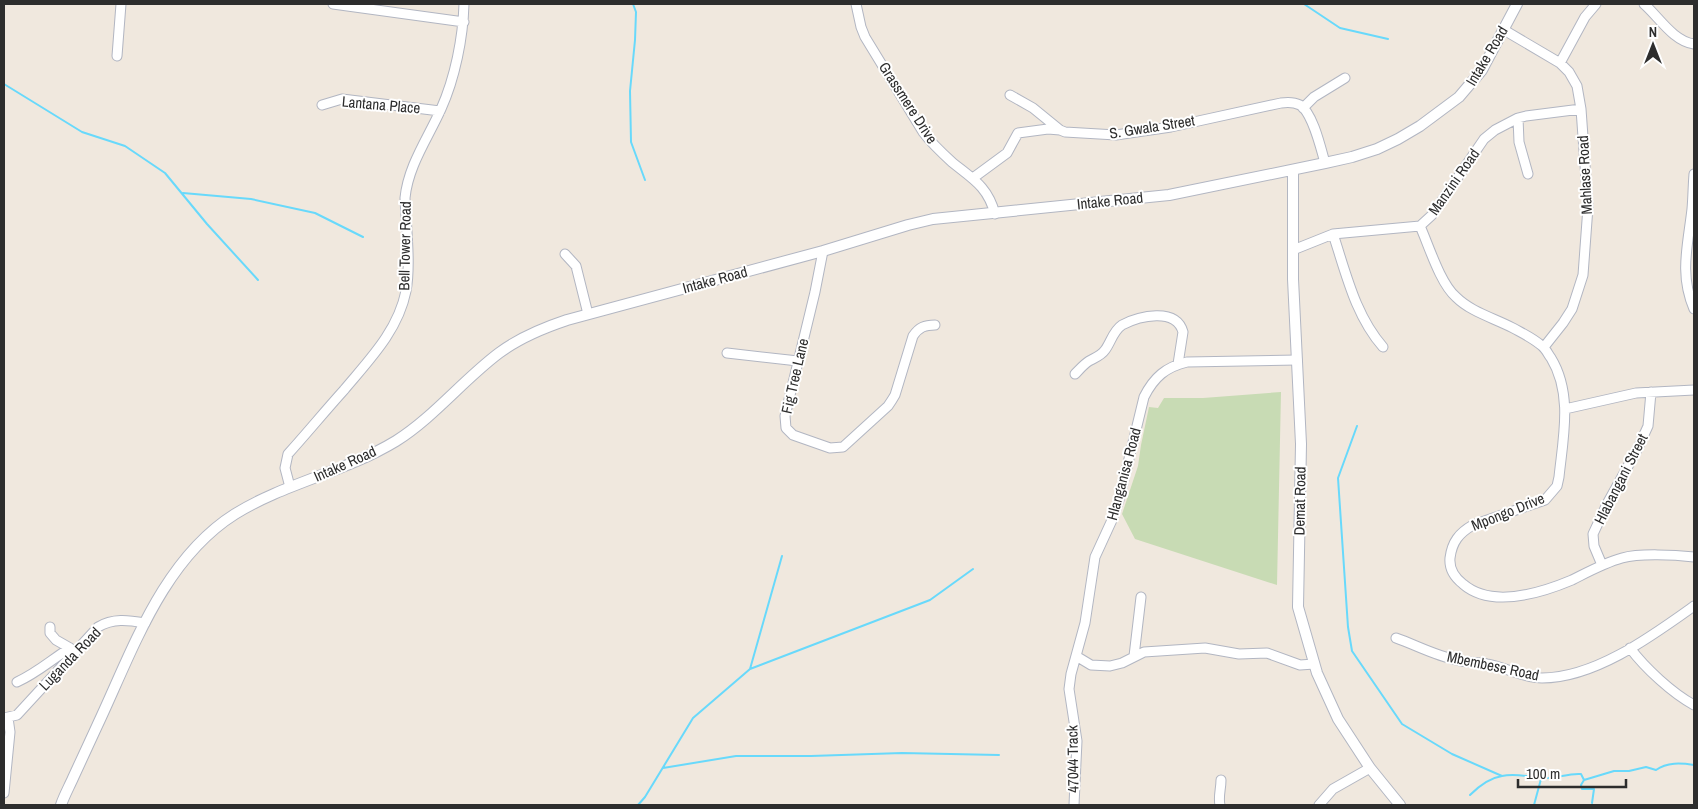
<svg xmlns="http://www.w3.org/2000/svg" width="1698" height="809" font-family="'Archivo Narrow',sans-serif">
	<rect width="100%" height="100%" fill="#f0e8de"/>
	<path fill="#c8dbb4" d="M1281 392 1277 585 1135 539 1122 514 1138 466 1141 445 1149 407 1158 408 1164 398H1203Z"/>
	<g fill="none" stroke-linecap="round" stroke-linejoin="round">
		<path stroke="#68d9fb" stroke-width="2" d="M633 4 636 12 635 40 630 91 631 142 645 180
			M1304 4 1340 28 1388 39
			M4 84 82 132 125 146 165 173 207 224 258 280
			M183 193 251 199 315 213 363 237
			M1357 426 1338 478 1348 627 1352 651 1402 724 1452 754 1502 776C1518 772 1534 779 1550 778 1561 777 1570 773 1581 774L1584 780 1614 771H1629L1646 767 1656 770C1667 762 1681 763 1694 765
			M750 669 782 556
			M663 768 736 756H811L902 753 999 755
			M1584 780 1581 785 1582 789H1594L1592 803
			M1470 795C1479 786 1489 778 1502 776
			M638 805 645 797 693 718 750 669 930 600 973 569
			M1534 805 1541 779"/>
		<defs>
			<path id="minor" d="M333 4 464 22
				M856 4 861 27 865 37 923 132C932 144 942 153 953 163 973 179 988 187 995 214
				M1644 4C1659 17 1673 41 1694 44
				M1504 30 1560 63 1569 72 1577 86 1581 109 1588 207 1583 275 1572 309 1563 323 1544 347
				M117 56 121 4
				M1560 63 1585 17 1596 4
				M1010 95 1033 108 1060 130 1065 132 1116 135 1171 127 1281 103C1287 102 1294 102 1300 105 1313 113 1321 149 1325 163
				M322 105 342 99 440 111
				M1303 108 1314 97 1345 78
				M1518 118 1519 142 1528 174
				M1694 174C1693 186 1693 198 1692 209 1688 245 1679 274 1694 309
				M973 178 1007 153 1018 133 1048 129 1060 130
				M1420 226C1429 246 1440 283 1456 297 1471 312 1494 318 1513 328 1522 333 1533 338 1542 346 1546 349 1548 354 1551 358 1573 394 1563 438 1559 477L1557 486 1545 500 1473 525C1459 533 1452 542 1450 558 1449 569 1454 577 1463 584 1492 609 1541 593 1572 580 1588 572 1604 563 1622 558 1640 553 1675 555 1694 557
				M1333 234C1346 273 1355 315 1383 347
				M1293 250 1333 234 1420 226 1432 215 1484 139 1495 130 1518 118 1526 116 1581 109
				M823 251 815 292 785 416 786 428 793 435 830 448 843 447 888 406 892 400 895 395 913 336C919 327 925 325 935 325
				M565 254 576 266 588 314
				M727 353 798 361
				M1075 374C1079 370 1084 364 1089 361 1094 358 1101 356 1105 350 1111 342 1113 331 1122 325 1139 316 1176 307 1183 332L1178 364
				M1565 409 1636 393 1694 390
				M290 487 285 468 288 454C307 433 325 411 344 390 369 360 398 331 406 291 411 265 406 225 405 198 408 166 428 138 441 109 455 78 463 38 464 4
				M1602 565 1594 546 1593 534 1607 504 1638 448 1648 426 1651 392
				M50 627V633L56 640 70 648
				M1396 638C1416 645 1436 656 1457 660 1467 663 1477 662 1487 664 1506 667 1522 678 1542 678 1595 678 1652 636 1694 606
				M1630 648C1645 668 1672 693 1694 705
				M1076 656 1091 665 1110 666 1122 663 1144 652 1205 648 1239 654 1267 653 1300 665 1314 664
				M1134 656 1141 597
				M17 682C37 673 51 660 70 648L75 653
				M4 718 17 715 98 627C113 618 128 620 145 623
				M4 793 10 732 8 718
				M1074 805 1077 741 1069 689 1071 674 1085 623 1095 557 1112 520 1119 500 1144 397C1154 377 1166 367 1187 362L1297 360
				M1220 805C1218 797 1221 789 1221 780
				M1319 805 1333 789 1370 768"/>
			<path id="tertiary" d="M1293 170V279L1301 444 1298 607 1317 673 1338 719 1370 768 1400 805
				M61 805C64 796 69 787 73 778 81 761 89 743 97 726 132 652 162 560 235 514 285 483 345 472 396 441 434 417 463 380 499 353 519 338 543 328 567 320L823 251 908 225 933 219 1169 195 1325 163 1352 157 1377 149 1398 139 1420 126 1459 97 1482 70 1517 4"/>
		</defs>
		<use href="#minor" stroke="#b2b6c2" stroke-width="11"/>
		<use href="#tertiary" stroke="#b2b6c2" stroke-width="12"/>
		<use href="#minor" stroke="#fff" stroke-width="9"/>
		<use href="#tertiary" stroke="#fff" stroke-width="10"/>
	</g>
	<g text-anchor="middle" stroke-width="4" stroke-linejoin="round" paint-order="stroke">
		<g font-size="15" fill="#2d2d2d" stroke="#fff">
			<text transform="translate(1487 56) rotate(-59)" y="5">Intake Road</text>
			<text transform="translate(908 103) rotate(57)" y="5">Grassmere Drive</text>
			<text transform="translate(381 105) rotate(5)" y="5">Lantana Place</text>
			<text transform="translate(1152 127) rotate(-9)" y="5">S. Gwala Street</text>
			<text transform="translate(1585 175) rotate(-93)" y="5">Mahlase Road</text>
			<text transform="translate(1454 182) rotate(-55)" y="5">Manzini Road</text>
			<text transform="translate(1110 201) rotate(-6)" y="5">Intake Road</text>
			<text transform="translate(405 246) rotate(-89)" y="5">Bell Tower Road</text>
			<text transform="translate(715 280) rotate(-15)" y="5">Intake Road</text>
			<text transform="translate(795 376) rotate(-77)" y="5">Fig Tree Lane</text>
			<text transform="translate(345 464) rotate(-24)" y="5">Intake Road</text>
			<text transform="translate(1124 474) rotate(-75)" y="5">Hlanganisa Road</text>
			<text transform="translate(1621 479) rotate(-63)" y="5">Hlabangani Street</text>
			<text transform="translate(1300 501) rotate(-89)" y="5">Demat Road</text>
			<text transform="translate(1508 512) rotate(-22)" y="5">Mpongo Drive</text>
			<text transform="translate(70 659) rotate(-46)" y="5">Luganda Road</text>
			<text transform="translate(1493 666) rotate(12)" y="5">Mbembese Road</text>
			<text transform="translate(1073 759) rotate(-91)" y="5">47044 Track</text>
		</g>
	</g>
	<rect width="1698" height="809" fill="none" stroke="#2d2d2d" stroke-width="10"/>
	<g transform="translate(1653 45)" stroke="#ffffff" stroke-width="4" paint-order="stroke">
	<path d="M0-4L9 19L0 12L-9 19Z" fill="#2d2d2d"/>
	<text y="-8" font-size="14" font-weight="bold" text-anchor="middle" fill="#2d2d2d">N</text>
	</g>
	<path d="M1518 779v8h108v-8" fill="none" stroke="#2d2d2d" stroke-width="2.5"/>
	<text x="1526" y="779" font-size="15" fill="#2d2d2d" stroke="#ffffff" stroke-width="4" paint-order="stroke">100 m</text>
</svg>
